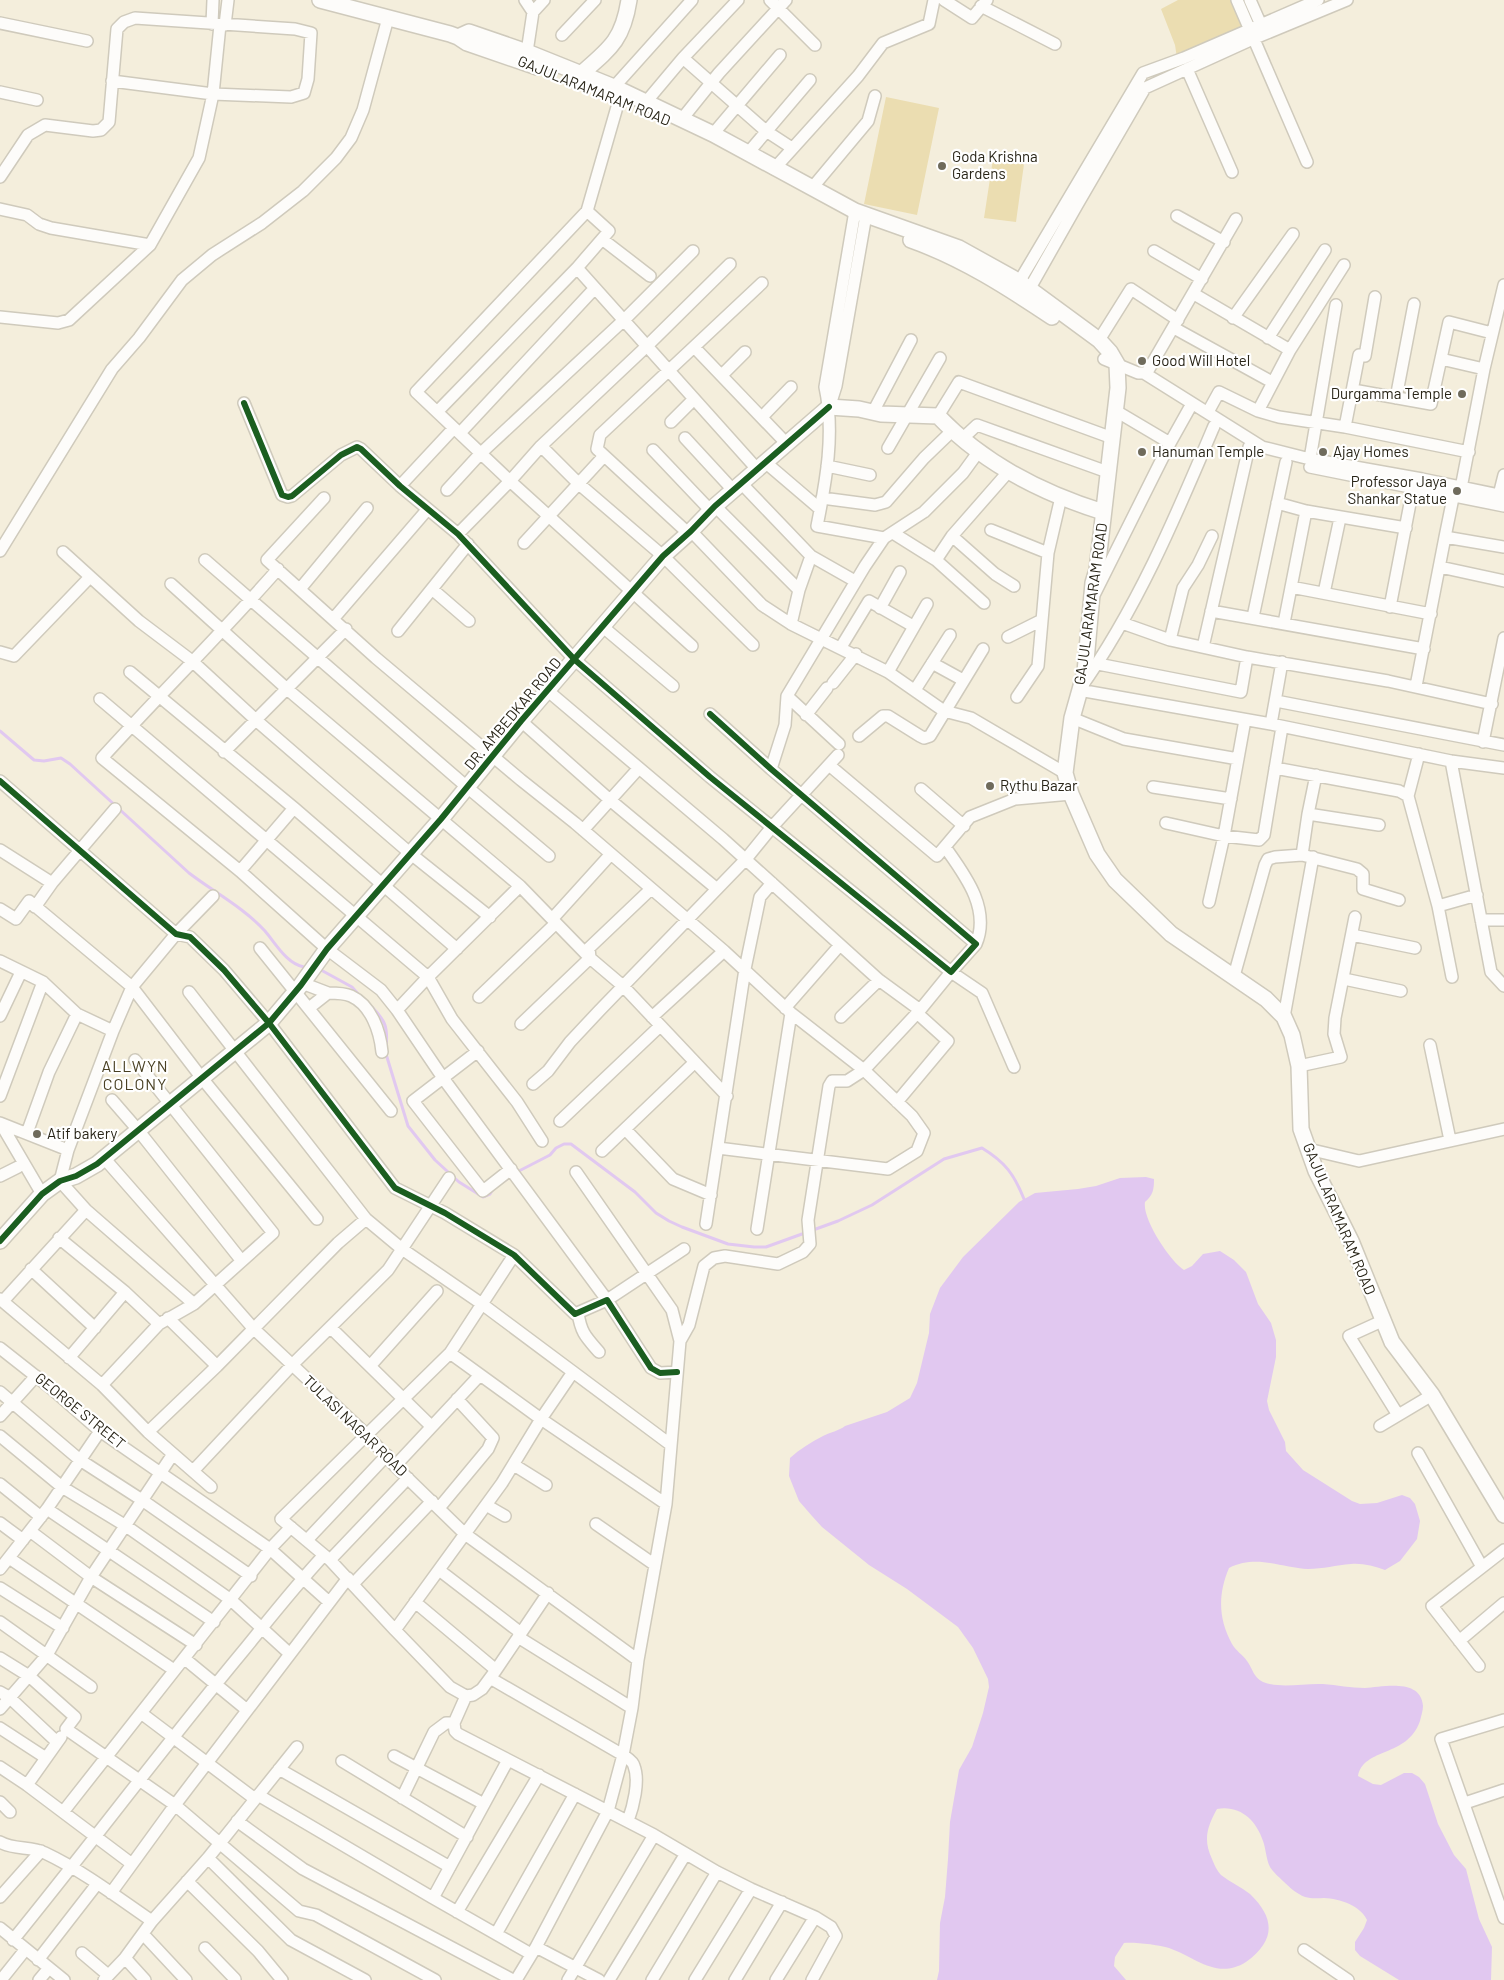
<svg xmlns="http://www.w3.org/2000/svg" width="1504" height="1980" font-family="Barlow,sans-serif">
	<rect width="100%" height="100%" fill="#f4eedc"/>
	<path fill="#ebddb1" d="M1178 0H1233L1244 26 1177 58 1175 45 1161 9Z
		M886 97 939 108 917 215 864 204Z
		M993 159 1024 164 1016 222 984 218Z"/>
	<path fill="#e1c8f0" d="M1146 1177 1154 1179C1154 1190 1153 1195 1145 1202 1142 1219 1170 1261 1184 1270L1192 1266 1203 1254 1220 1251 1234 1260 1246 1272 1258 1304 1271 1323 1276 1340V1357L1267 1401 1269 1410 1285 1442 1286 1451 1303 1470 1352 1501 1360 1504 1377 1503 1402 1495 1410 1498 1415 1504 1420 1521 1417 1539 1400 1561 1385 1570C1374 1566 1362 1563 1351 1564 1336 1565 1323 1569 1308 1569 1281 1568 1257 1554 1229 1568 1218 1594 1218 1618 1232 1644 1236 1651 1243 1655 1247 1661 1253 1669 1253 1677 1263 1682 1281 1689 1304 1683 1323 1684 1337 1685 1351 1688 1365 1688 1383 1687 1421 1678 1423 1706 1423 1711 1421 1716 1420 1721 1407 1758 1364 1747 1358 1776L1373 1784 1381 1785 1404 1773H1412L1419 1777 1425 1784 1438 1824 1454 1855 1466 1869 1479 1919 1492 1947 1491 1980H1399L1360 1956 1355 1950V1942L1364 1928 1367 1920C1360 1905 1340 1899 1324 1898 1318 1898 1312 1899 1305 1897 1297 1894 1289 1887 1283 1881 1279 1877 1273 1872 1270 1867 1266 1859 1266 1849 1263 1841 1256 1820 1240 1805 1217 1809 1207 1827 1203 1840 1212 1859 1214 1864 1217 1871 1221 1875 1230 1882 1241 1887 1250 1894 1276 1919 1275 1941 1246 1962 1217 1980 1197 1958 1169 1948 1159 1945 1135 1942 1124 1943L1115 1957 1114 1966 1126 1980H937L939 1971 940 1923 945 1897 948 1859 950 1822 959 1770 972 1747 983 1713 989 1687 988 1679 973 1648 958 1627 907 1589 869 1565 822 1527 812 1516 799 1501 789 1476 790 1458C800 1449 811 1442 823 1436 830 1432 839 1431 845 1426L887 1412 910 1398 917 1383 929 1333 930 1314 940 1288 963 1257 1019 1202 1035 1193 1078 1189 1096 1186 1120 1178Z"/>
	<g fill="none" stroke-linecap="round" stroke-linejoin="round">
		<path stroke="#e1c8f0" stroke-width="3" d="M0 731 34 760 44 761 61 758 70 764 189 873C214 892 244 908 265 931 276 944 287 964 304 967
			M321 970 352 987 360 996
			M372 1007C386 1021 388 1028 386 1048
			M386 1054 408 1126 435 1160 459 1182 483 1197 490 1194 493 1189
			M517 1172 550 1155 556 1148 564 1144H571L635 1192 656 1213 669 1221 682 1227 728 1244 754 1247H766L838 1221 872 1205 944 1159 982 1148C1005 1162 1014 1174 1024 1199
			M498 1185 512 1176"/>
		<defs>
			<path id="street" d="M525 0 533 12 527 52
				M770 0 815 45
				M944 0 972 18 987 0
				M1237 0 1307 162
				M1250 0 1261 25
				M981 6 1055 44
				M533 12 544 0
				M0 23 87 41
				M212 24 213 0
				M225 25 228 0
				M562 35 595 0
				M683 58 738 0
				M1187 69 1232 172
				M112 81 213 94 220 25
				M614 87 692 0
				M0 92 37 100
				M646 102 683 58 766 131 792 148
				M682 119 719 73 786 0
				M713 134 780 55
				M748 153 810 80
				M774 169 858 76 883 43 929 24 934 0
				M0 177 28 135 45 125 93 131 101 130 109 122 117 29 124 22 135 18 295 29 311 33 308 79 304 93 291 97 213 94 199 158 150 245 69 320 58 323 0 317
				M812 188 868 121 875 96
				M0 209 27 215 39 224 51 228 150 245
				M855 211 825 387C835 433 826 481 817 526L884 538
				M1177 216 1224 242
				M602 239 650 276
				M1154 251 1202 279
				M730 264 648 345 541 446 579 484 663 556 753 645
				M577 268 757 469
				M1016 287 1143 73 1184 58 1318 0
				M1194 294 1290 350
				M1026 295 1077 205 1145 88 1255 38 1347 0
				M1233 318 1293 234
				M1174 328 1272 382
				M1268 338 1325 250
				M1099 340 1131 289 1178 320
				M694 347 787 444
				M1104 359 1138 373H1144L1262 447 1310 459 1422 479 1504 496
				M1441 359 1484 369
				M1146 374 1236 219
				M722 375 745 352
				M1353 390 1431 404 1449 322 1492 333
				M1396 398 1414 304
				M244 403 282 495 288 497 292 496 341 455 357 447 361 449 400 486 458 534 575 660 710 777 951 972 976 944 771 769 710 714
				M830 405 836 386 866 215
				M438 411 577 268 609 231 587 211
				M1116 411 1170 443 1189 409
				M1258 411 1290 350 1344 265
				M873 412 911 340
				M1208 412 1219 392 1258 411 1279 417 1345 427 1469 452
				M938 416 959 382 1107 436
				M762 417 791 387
				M671 422 694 399
				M1214 426C1176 516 1137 609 1079 690L1271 724 1451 761 1504 768
				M1345 427 1359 355 1365 356 1375 297
				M460 433 595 288
				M685 438 733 490
				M962 439 977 425 1102 470
				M541 446 510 481 692 646
				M888 448 940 358
				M653 450 711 511
				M1310 459 1336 305
				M765 462 820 509
				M827 466 870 475
				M1310 467 1504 506
				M741 483 811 556 855 581
				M400 486 454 428
				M1461 488 1484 369 1504 285
				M447 490 480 454 625 319 693 251
				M1499 495 1504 475
				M324 498 267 560 376 658 521 780 575 823 724 951 791 1013 864 1070 847 1081H832L829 1086 808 1220 810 1244 803 1252 778 1264 725 1256 714 1258 704 1266 689 1325 680 1341
				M822 498 875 505 886 502 924 458 952 431
				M1277 503 1306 511 1406 528
				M715 506 799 590
				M991 530 1048 553
				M691 531 762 605 791 624 888 672 944 711 971 718 1065 773
				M688 533 597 449 600 435 762 283
				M893 533 936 560 984 603
				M458 534 510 481 416 392 587 211 619 100
				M952 536 995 574 1014 586
				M1445 537 1455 488
				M524 543 604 456
				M0 551 112 369 139 338 182 280 212 255 262 223 303 191 336 158 351 138 363 110 388 18
				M63 552 139 621 192 661 257 721 324 779 411 854 490 917
				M205 560 467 787 549 856
				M936 560 952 536 1009 471
				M1440 567 1504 581
				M278 569C221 634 160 694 102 758L240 871 327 949 381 990 397 1010 443 1078 607 1300 684 1249
				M171 584 287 689 520 886 590 958 623 986 727 1096
				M1291 587 1431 614
				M300 589 367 508
				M432 589 469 621
				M1095 593 1170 443
				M1324 593 1340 518
				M1390 607 1413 488
				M880 608 900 572
				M1211 611 1424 649
				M1253 617 1286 462
				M334 618 427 510
				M1122 623 1170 640 1247 657 1388 681 1492 704
				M1284 623 1306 511
				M791 624 799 590 811 556
				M603 627 673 686
				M398 631 468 544
				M1008 637 1042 620
				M1170 640 1183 588 1198 565 1212 536
				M841 647 869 601 913 626
				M1203 647 1249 447
				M0 652 14 656 90 577
				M932 663 963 680
				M1098 664 1241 692 1247 657
				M130 672 294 808 457 949
				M888 672 927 604
				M833 683 856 654
				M1416 686 1445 537 1504 547
				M915 690 950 635
				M548 691 723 839 879 980
				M787 696 839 744
				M1017 697 1038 666 1048 553 1061 497
				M100 699 428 977 452 1019 517 1102 542 1141
				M1276 701 1504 745
				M806 715 827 688
				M1072 718 1124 739 1238 759
				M521 721 610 800 717 889
				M1271 724 1282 662
				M859 736 883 716H888L920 736 924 738 930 736 983 649
				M1483 742 1504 638
				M224 752 346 629
				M1451 761 1491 972 1504 986
				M829 765 937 856 970 817 1015 799 1071 794
				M1275 768 1399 791 1408 796 1438 906
				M771 769 785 725 787 696 865 566 884 538 924 512 963 473 979 451
				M1316 775 1308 814 1302 855 1357 869 1363 874V889L1399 900
				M0 781 176 934 190 937 224 970 269 1023 395 1188 445 1213 514 1255 575 1314 607 1300 651 1368 660 1373 677 1372
				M1153 787 1231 799
				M921 789 964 826
				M1408 796 1419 754
				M1308 814 1379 825
				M1166 823 1224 836 1259 840 1264 835 1282 727
				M583 830 639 768
				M945 847C964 874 991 908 976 944
				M0 850 52 883
				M240 871 294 808
				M1209 902 1224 836 1245 720
				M35 907 52 883 115 809
				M0 909 16 919 29 901 132 987 201 1077 317 1219
				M1481 920H1504
				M1352 935 1415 948
				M260 948 391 1111
				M0 961 43 982 77 1014
				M1234 976 1265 865 1268 859 1275 857 1302 855
				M1452 977 1438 906 1477 895
				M1344 979 1401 991
				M302 983 328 993 309 1008
				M189 992 366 1219 402 1249 482 1304 671 1445
				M328 993C335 993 344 993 351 996 371 1005 380 1031 382 1052
				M479 997 554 925 553 918 610 855
				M785 1008 840 945
				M397 1010 428 977 520 886
				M0 1016 21 972
				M652 1017 724 951
				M841 1017 879 980 920 1010
				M1284 1017 1313 857
				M521 1024 590 958 589 948 651 889
				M1430 1045 1450 1140
				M478 1051 413 1101 483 1191 511 1169
				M135 1060 273 1233 194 1304 159 1324
				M1299 1066 1341 1057 1334 1034 1335 1018 1355 917
				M533 1084 548 1071 570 1042 599 1011 746 859 772 827 838 755
				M0 1096 43 982
				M112 1100 138 1130 241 1260
				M897 1102 948 1041 917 1013
				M560 1121 659 1027
				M0 1123 68 1150 60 1181 86 1210 194 1304
				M1 1124 42 1194
				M625 1129 673 1179 711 1195
				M27 1133 49 1072 77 1014 113 1031 132 987 176 934 213 896
				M718 1148 888 1169 917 1151 924 1133 912 1116 864 1070 920 1010 951 972 982 993 1014 1067
				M1308 1149 1359 1161 1504 1129
				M68 1150 113 1031
				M602 1151 695 1062
				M104 1158 253 1328 367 1435 395 1466 465 1534 638 1660
				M0 1176 18 1167
				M706 1224 745 969 760 897 772 883
				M757 1229 791 1013
				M59 1238 125 1292 159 1324 102 1385
				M31 1269 95 1328
				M0 1299 102 1385 148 1432 211 1487
				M3 1301 86 1210
				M578 1313C581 1333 586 1337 599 1352
				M168 1318 217 1366
				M1382 1321 1349 1336 1398 1415
				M331 1328 431 1426
				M0 1348 52 1389 100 1431 270 1549 329 1602
				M69 1358 125 1292
				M370 1366 437 1291
				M573 1372 541 1419 666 1504
				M0 1392 80 1460 142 1500 251 1576
				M0 1416 36 1376
				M1380 1426 1432 1395
				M148 1432 217 1366 338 1243 366 1219
				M0 1436 62 1487 126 1526 231 1600 290 1654
				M1418 1453 1482 1567
				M514 1465 546 1485
				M395 1466 480 1375
				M193 1471 292 1365 388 1270 449 1178
				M408 1478 330 1560 281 1519 450 1353 514 1255
				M0 1484 41 1517
				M486 1505 505 1516
				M439 1508 488 1449 493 1438 457 1399
				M47 1509 214 1622
				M0 1523 23 1540
				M596 1524 655 1565
				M30 1531 91 1577 196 1645
				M307 1540 387 1455
				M9 1558 174 1670
				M330 1560 395 1630 502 1483 541 1419 450 1353
				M0 1569 47 1509 100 1431
				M439 1570 521 1633
				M353 1584 432 1501
				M0 1588 63 1628
				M415 1602 496 1670
				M0 1622 91 1687
				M395 1630 450 1687 466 1696 473 1695 482 1689 496 1670 548 1593
				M518 1637 632 1708
				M1459 1641 1504 1603
				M0 1658 29 1676 75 1717 66 1729 175 1805 299 1911 316 1915 435 1980
				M185 1659 247 1710
				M1479 1666 1432 1606 1504 1550
				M490 1678 623 1755C627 1758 633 1761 634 1766 640 1781 633 1807 628 1821
				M0 1692 9 1697 57 1742
				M466 1696 454 1723 455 1731 458 1734 654 1835 717 1872 751 1889 815 1917 831 1927 836 1936 812 1980
				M0 1709 47 1655 91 1577 173 1454
				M141 1713 255 1799
				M1504 1720 1441 1739 1504 1918
				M0 1728 46 1758
				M394 1756 484 1804
				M342 1761 467 1837
				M0 1767 27 1785 132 1864
				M279 1769 450 1867
				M27 1785 61 1737
				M258 1795 433 1898 508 1760
				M402 1798 434 1732 446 1723H454
				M0 1802 10 1812
				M1465 1803 1504 1790
				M63 1812 270 1549 291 1527
				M237 1821 303 1869 513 1980
				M0 1842C14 1850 31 1846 45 1853 83 1871 117 1897 152 1921
				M208 1858 291 1940 365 1980
				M187 1881 258 1951 282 1980
				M111 1893 175 1805 348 1578
				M0 1897 41 1851
				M433 1898 531 1954
				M457 1912 539 1775
				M0 1928 64 1980
				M143 1934 186 1980
				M496 1934 575 1794
				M13 1940C91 1844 165 1745 244 1650 270 1618 296 1585 324 1555
				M536 1947 599 1980
				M205 1948 235 1979
				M1304 1950 1348 1980
				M82 1953 108 1975
				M125 1958 145 1980
				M38 1960 97 1884
				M1 1980 25 1950
				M39 1980 49 1968
				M104 1980 125 1958 152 1921 208 1858 297 1747
				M516 1980 536 1947 608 1811 623 1755 632 1708 638 1660 666 1504 680 1341 672 1310 576 1172
				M568 1980 654 1835
				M609 1980 685 1855
				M652 1980 717 1872
				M695 1980 751 1889
				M735 1980 782 1902
				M776 1980 815 1917"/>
			<path id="secondary" d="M320 0 450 34 458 37 467 43 537 67
				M458 37 469 32 527 52 614 87 713 134 855 211 959 248 1020 282 1099 340 1110 352 1117 364 1118 388 1097 570 1093 583 1085 672 1072 718 1065 773 1071 794 1097 854 1115 880 1171 934 1266 999 1284 1017 1292 1035 1299 1066 1301 1129 1316 1171 1351 1241 1392 1342 1432 1395 1504 1515
				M582 73C611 48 623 39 629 0
				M911 240C962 258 1007 287 1052 317
				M0 1241 42 1194 60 1181 76 1176 97 1164 269 1023 301 985 327 949 441 819 521 721 663 556 691 531 715 506 829 407 859 409 881 414 938 416C983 463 1042 493 1103 512"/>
		</defs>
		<use href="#street" stroke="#cfcabc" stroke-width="14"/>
		<use href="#secondary" stroke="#cfcabc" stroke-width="18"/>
		<use href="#street" stroke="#fdfcfa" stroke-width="11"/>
		<use href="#secondary" stroke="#fdfcfa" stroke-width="15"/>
		<defs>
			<path id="cycleway" d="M244 403 282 495 288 497 292 496 341 455 357 447 361 449 400 486 458 534 575 660 710 777 951 972 976 944 771 769 710 714
				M0 781 176 934 190 937 224 970 269 1023 395 1188 445 1213 514 1255 575 1314 607 1300 651 1368 660 1373 677 1372
				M0 1241 42 1194 60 1181 76 1176 97 1164 269 1023 301 985 327 949 441 819 521 721 663 556 691 531 715 506 829 407"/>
		</defs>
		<use href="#cycleway" stroke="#fff" stroke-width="9"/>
		<use href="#cycleway" stroke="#1b5e20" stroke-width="6"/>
	</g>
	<g fill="#6f6b5c" stroke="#fff" stroke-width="2">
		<circle cx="942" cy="166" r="5"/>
		<circle cx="1142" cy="361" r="5"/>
		<circle cx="1462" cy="394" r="5"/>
		<circle cx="1142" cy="452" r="5"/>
		<circle cx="1323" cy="452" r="5"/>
		<circle cx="1457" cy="491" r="5"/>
		<circle cx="990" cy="786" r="5"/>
		<circle cx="37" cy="1134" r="5"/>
	</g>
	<g text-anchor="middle" stroke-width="4.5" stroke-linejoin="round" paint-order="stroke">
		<g font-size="15" fill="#282417" stroke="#fff">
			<text transform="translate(594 91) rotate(22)" y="5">GAJULARAMARAM ROAD</text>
			<text transform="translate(1091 604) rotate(-82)" y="5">GAJULARAMARAM ROAD</text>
			<text transform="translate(513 714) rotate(-50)" y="5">DR. AMBEDKAR ROAD</text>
			<text transform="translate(1339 1219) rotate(67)" y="5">GAJULARAMARAM ROAD</text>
			<text transform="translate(80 1411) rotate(39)" y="5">GEORGE STREET</text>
			<text transform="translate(355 1426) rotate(44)" y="5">TULASI NAGAR ROAD</text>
		</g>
		<g font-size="15" fill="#282417" stroke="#fff" text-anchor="start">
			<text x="952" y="162">Goda Krishna<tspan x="952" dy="17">Gardens</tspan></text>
			<text x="1152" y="366">Good Will Hotel</text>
			<text x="1452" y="399" text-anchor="end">Durgamma Temple</text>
			<text x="1152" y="457">Hanuman Temple</text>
			<text x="1333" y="457">Ajay Homes</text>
			<text x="1447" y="487" text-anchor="end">Professor Jaya<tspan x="1447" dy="17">Shankar Statue</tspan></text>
			<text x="1000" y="791">Rythu Bazar</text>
			<text x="47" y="1139">Atif bakery</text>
		</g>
		<g font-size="16" letter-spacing="1" fill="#494023" stroke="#fff">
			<text x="135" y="1072">ALLWYN<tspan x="135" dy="18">COLONY</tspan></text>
		</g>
	</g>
</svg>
